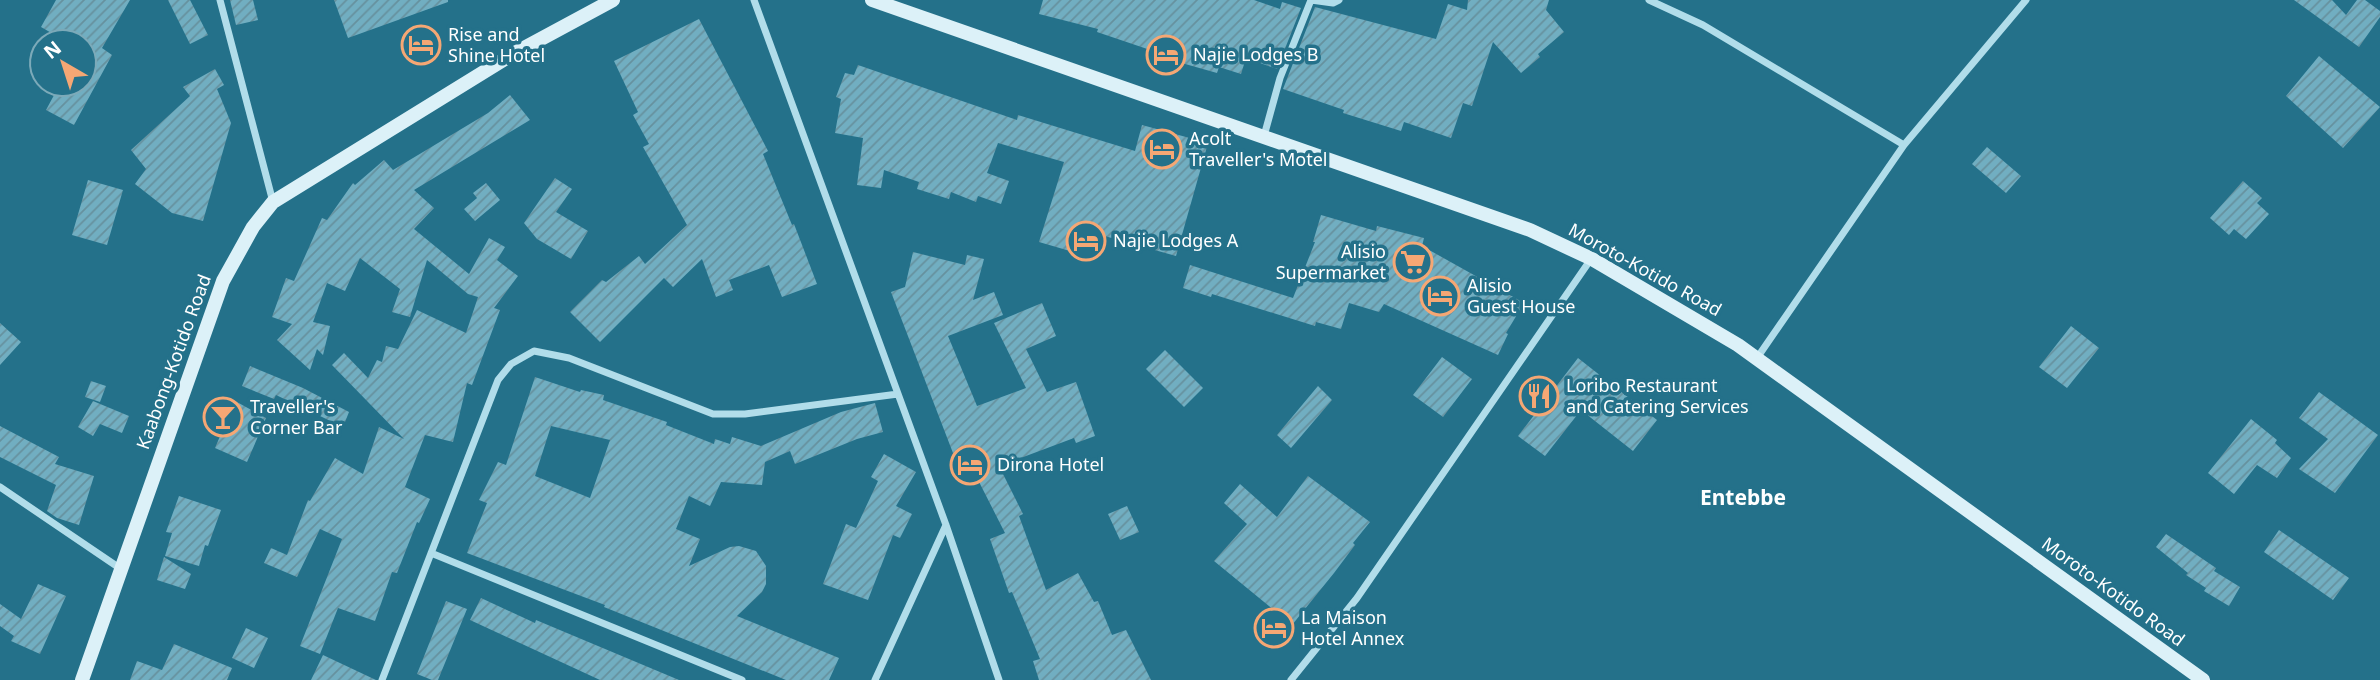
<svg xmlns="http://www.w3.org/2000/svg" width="2380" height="680" font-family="'Noto Sans',sans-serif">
	<defs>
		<pattern id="building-hatch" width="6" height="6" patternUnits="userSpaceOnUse" patternTransform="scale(1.75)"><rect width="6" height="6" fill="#71aec1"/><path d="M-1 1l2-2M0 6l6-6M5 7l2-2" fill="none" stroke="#66919e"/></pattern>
	</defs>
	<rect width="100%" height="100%" fill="#24718a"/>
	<path fill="url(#building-hatch)" fill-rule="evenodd" d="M56 0H130L102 48 112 55 74 125 46 110 60 84H84V42H67L41 27Z
		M168 0H190L208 35 190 44Z
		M230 0H253L258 20 236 25Z
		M334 0H448V2L348 38Z
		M1043 0H1254L1280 9 1282 2 1301 8 1277 69 1246 58 1241 74 1219 67 1217 73 1164 58 1165 55 1097 32 1098 29 1039 14Z
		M1468 0H1549L1546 10 1564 32 1538 54 1540 57 1521 73 1493 42 1472 106 1463 103 1451 138 1404 122 1401 131 1343 113 1344 110 1283 89 1315 7 1436 39 1448 4 1467 10Z
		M2294 0H2332L2346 15 2357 0H2365L2380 11V17L2359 47Z
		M699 19 768 151 763 154 792 225 794 224 817 284 782 297 769 265 729 280 733 290 716 297 702 259 673 287 664 278 600 342 570 312 602 280 606 282 639 256 645 264 687 225 643 147 649 144 633 115 638 112 614 61Z
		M2319 56 2380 107 2343 148 2286 96Z
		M858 65 1017 120 1018 115 1135 151 1142 125 1208 143 1176 256 1101 235 1094 258 1039 242 1064 162 998 143 987 173 1009 181 1001 204 978 196 976 202 951 192 949 199 917 189 919 182 884 170 881 188 857 185 863 138 835 133 841 99 836 97 845 73 854 75Z
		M215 69 224 85 217 89 231 123 203 221 172 213 135 184 146 169 131 150 190 96 183 87Z
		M510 95 530 120 414 190 434 208 414 229 469 274 489 238 505 247 497 260 518 276 494 308 500 310 472 385 467 383 453 442 425 435 405 487 430 499 419 523 417 522 397 573 392 572 375 621 338 608 320 654 300 646 342 539 320 529 297 577 264 563 271 548 287 555 308 500 310 501 335 458 363 474 379 427 404 439 332 365 344 353 368 378 377 360 382 362 386 346 398 349 417 310 466 333 478 297 468 294 427 260 410 317 392 312 400 289 360 258 345 291 327 283 313 322 330 326 323 355 317 349 310 370 277 340 292 324 272 317 286 278 294 281 322 218 327 220 353 183 355 185 384 160 393 170 488 113Z
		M1987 147 2021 176 2006 193 1972 164Z
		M555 178 572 189 556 212 588 231 571 259 537 239 524 223Z
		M88 180 123 190 107 245 72 235Z
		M2243 181 2262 198 2257 203 2269 214 2246 239 2234 229 2229 235 2210 218Z
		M486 183 500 200 475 221 464 209 477 198 473 193Z
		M1321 215 1376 231 1377 226 1424 238 1422 246 1524 303 1506 333 1508 334 1498 355 1384 304 1379 312 1349 303 1341 329 1316 322 1315 326 1212 294 1211 297 1183 288 1190 265 1293 298 1315 242H1313Z
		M913 252 965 265 967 255 984 259 973 300 994 292 1003 315 948 336 977 406 1026 388 994 323 1042 303 1056 336 1026 349 1047 392 1076 382 1095 436 1076 443 1074 438 999 466 1023 514 1019 516 1046 590 1078 573 1094 602 1098 601 1112 635 1126 630 1151 680H1039L1033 661 1040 659 1012 592 1009 593 990 539 1005 533 975 474 963 479 891 292 905 287Z
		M0 323 21 342 0 365Z
		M2071 326 2099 348 2067 388 2039 367Z
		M1165 350 1203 388 1184 407 1146 369Z
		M1442 357 1472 379 1443 417 1413 395Z
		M1578 358 1657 420 1633 451 1581 410 1545 456 1518 436Z
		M250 366 303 388 349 412 343 427 276 395 274 399 242 386Z
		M535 377 580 392 581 390 604 395 603 400 667 422 666 425 714 444 715 439 730 444 732 437 761 446 841 412 875 403 883 432 857 439 795 464 790 451 765 462 762 485 721 482 710 506 689 496 676 529 700 539 689 566 730 547 739 546 756 551 766 566V584L762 592 737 616 839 658 829 680H786L604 607 605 605 467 553 487 503 479 500 498 462 506 465ZM551 426 610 440 590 498 535 476Z
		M91 381 106 386 100 402 85 397Z
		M1318 386 1332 400 1291 448 1277 435Z
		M2319 392 2378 435 2335 493 2299 469 2328 439 2299 418Z
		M93 401 129 416 122 433 100 424 93 436 78 427Z
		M235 401 266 418 247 462 215 448Z
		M2251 419 2277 440 2275 443 2291 458 2277 478 2257 465 2234 494 2208 473Z
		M0 426 59 457 55 464 94 476 79 525 57 518 47 511 56 485 0 457Z
		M884 454 916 472 896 506 912 514 900 538 893 535 868 600 823 584 846 524 856 528 878 481 871 477Z
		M1308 476 1370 522 1353 543 1355 545 1334 573 1292 625 1214 561 1247 524 1224 503 1240 484 1277 517Z
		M179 496 221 510 208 546 205 545 199 566 165 556 172 533 166 532Z
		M1127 506 1139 532 1120 540 1108 514Z
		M2279 530 2349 578 2333 600 2264 552Z
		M2166 534 2216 568 2214 571 2240 587 2229 606 2204 591 2206 588 2186 575 2188 573 2156 547Z
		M164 557 191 574 185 589 157 580Z
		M38 584 66 596 40 654 11 641 14 636 0 626V604L21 619Z
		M481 598 535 623 536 620 679 680H600L470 620Z
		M446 601 467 609 438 680H432L417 674Z
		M246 628 268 638 254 668 232 658Z
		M174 644 232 668 227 680H130L137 661 162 670Z
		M323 655 376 680H311Z"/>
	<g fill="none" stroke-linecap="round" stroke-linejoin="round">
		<path stroke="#b1ddea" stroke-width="7" d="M220 0 273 202
			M754 0 946 525 999 680
			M1649 0 1703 25 1904 145
			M1264 136 1280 78 1311 0 1333 3 1339 0
			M1757 358 1904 145 2026 0
			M0 487 121 569
			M431 553 742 680
			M382 680 498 380 511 364 534 351 569 358 713 414H745L898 394
			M875 680 946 525
			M1291 680 1357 598 1591 259"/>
		<path stroke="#dcf1f8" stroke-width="14" d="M872 0 1530 230 1592 259 1738 345 2203 680
			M82 680 223 281 253 227 273 202 513 54 613 0"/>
	</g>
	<defs>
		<symbol id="hotel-ring" viewBox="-11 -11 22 22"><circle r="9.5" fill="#24718a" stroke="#f5a774" stroke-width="1.5"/><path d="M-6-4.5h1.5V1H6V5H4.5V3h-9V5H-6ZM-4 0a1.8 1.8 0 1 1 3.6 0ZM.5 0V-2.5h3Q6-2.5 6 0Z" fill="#f5a774"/></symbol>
		<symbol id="supermarket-ring" viewBox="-11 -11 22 22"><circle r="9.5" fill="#24718a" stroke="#f5a774" stroke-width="1.5"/><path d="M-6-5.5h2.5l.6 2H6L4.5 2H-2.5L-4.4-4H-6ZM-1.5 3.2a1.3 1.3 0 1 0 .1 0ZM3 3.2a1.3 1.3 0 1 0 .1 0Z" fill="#f5a774"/></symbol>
		<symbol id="restaurant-ring" viewBox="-11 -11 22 22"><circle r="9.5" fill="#24718a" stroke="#f5a774" stroke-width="1.5"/><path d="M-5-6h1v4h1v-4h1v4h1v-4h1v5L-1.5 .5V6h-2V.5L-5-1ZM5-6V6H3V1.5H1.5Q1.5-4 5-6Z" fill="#f5a774"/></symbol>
		<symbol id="bar-ring" viewBox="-11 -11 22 22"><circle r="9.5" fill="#24718a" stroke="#f5a774" stroke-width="1.5"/><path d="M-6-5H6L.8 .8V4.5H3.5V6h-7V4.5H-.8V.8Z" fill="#f5a774"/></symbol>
	</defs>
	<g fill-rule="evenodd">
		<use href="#hotel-ring" x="399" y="23" width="44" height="44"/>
		<use href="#hotel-ring" x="1144" y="33" width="44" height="44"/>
		<use href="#hotel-ring" x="1140" y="127" width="44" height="44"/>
		<use href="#hotel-ring" x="1064" y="219" width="44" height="44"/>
		<use href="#supermarket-ring" x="1391" y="240" width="44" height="44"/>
		<use href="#hotel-ring" x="1418" y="274" width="44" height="44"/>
		<use href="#restaurant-ring" x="1517" y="374" width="44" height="44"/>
		<use href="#bar-ring" x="201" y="395" width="44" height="44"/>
		<use href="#hotel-ring" x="948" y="443" width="44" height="44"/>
		<use href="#hotel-ring" x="1252" y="606" width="44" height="44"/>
	</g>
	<g text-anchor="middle" stroke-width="7" stroke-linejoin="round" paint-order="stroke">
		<g font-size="18" fill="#fff" stroke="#24718a" text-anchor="start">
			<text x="448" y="41">Rise and<tspan x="448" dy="21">Shine Hotel</tspan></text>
			<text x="1193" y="61">Najie Lodges B</text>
			<text x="1189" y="145">Acolt<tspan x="1189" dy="21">Traveller's Motel</tspan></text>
			<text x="1113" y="247">Najie Lodges A</text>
			<text x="1386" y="258" text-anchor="end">Alisio<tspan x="1386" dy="21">Supermarket</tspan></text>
			<text x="1467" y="292">Alisio<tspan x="1467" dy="21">Guest House</tspan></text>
			<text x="1566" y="392">Loribo Restaurant<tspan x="1566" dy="21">and Catering Services</tspan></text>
			<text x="250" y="413">Traveller's<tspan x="250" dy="21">Corner Bar</tspan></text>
			<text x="997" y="471">Dirona Hotel</text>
			<text x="1301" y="624">La Maison<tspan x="1301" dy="21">Hotel Annex</tspan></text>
		</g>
		<g font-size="18" fill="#fff" stroke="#24718a">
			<text transform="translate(1645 270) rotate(29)" y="6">Moroto-Kotido Road</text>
			<text transform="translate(174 362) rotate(-70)" y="6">Kaabong-Kotido Road</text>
			<text transform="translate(2113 592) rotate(36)" y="6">Moroto-Kotido Road</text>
		</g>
		<g font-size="21" font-weight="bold" fill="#fff" stroke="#24718a">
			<text x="1743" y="505">Entebbe</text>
		</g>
	</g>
	<g transform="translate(63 63) rotate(321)"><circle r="33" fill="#24718a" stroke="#7caab9" stroke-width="2"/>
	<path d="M0-5L12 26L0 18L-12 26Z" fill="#f5a774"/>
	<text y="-10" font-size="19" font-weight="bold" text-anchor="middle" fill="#ffffff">N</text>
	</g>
</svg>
